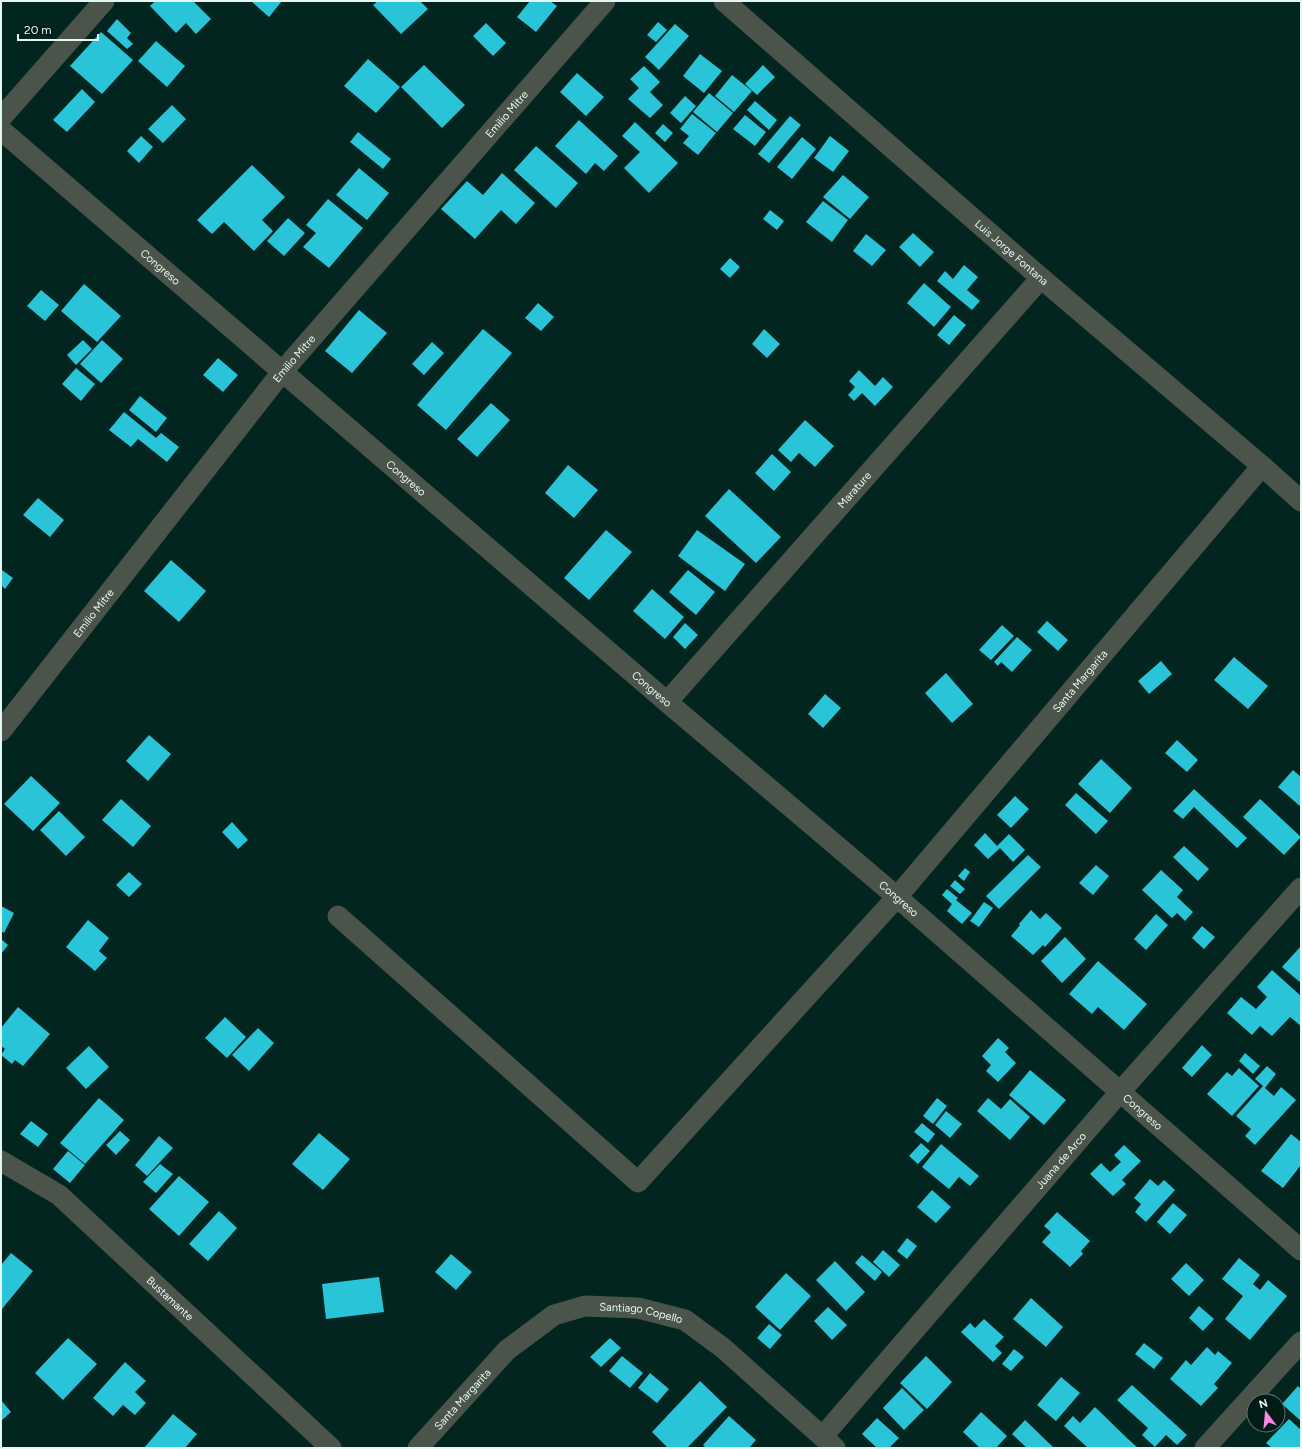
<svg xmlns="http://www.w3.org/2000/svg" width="1302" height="1449" font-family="Figtree,sans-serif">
	<rect width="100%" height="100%" fill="#02261f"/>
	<path fill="#29c4d7" d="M155 1H193L211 19 196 34 186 23 176 33 150 6Z
		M251 1H282L269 17Z
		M378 1H420L428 9 401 34 373 5Z
		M530 1H550L557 6 536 32 517 17Z
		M117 19 131 33 127 38 133 44 127 49 107 31Z
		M658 22 667 30 656 42 647 35Z
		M486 23 506 43 493 56 473 36Z
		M675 24 689 36 659 70 645 57Z
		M101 32 133 60 102 94 70 66Z
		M156 41 185 66 167 87 138 61Z
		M700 54 722 71 704 93 683 76Z
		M368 59 400 87 376 113 344 86Z
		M424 65 465 105 442 128 401 87Z
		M763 65 775 77 757 95 745 84Z
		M644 66 660 82 650 92 663 105 650 118 628 99 639 88 630 79Z
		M577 73 604 97 586 116 560 92Z
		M732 75 752 91 734 112 715 96Z
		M82 89 95 102 67 132 53 120Z
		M709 93 733 113 717 132 693 112Z
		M685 96 696 106 681 123 670 113Z
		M755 101 777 120 769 130 747 110Z
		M172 105 186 119 163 143 148 129Z
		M692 114 716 133 698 155 683 143 689 136 680 129Z
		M745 115 766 132 755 146 733 129Z
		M790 116 801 125 769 163 758 154Z
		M579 120 618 156 604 171 595 163 586 174 555 146Z
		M635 122 678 163 649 193 624 168 640 152 622 136Z
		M663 124 673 133 665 142 655 133Z
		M358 132 391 159 383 169 350 142Z
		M141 136 153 147 139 163 127 151Z
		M830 136 849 151 833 172 814 158Z
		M802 137 816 149 792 179 777 167Z
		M536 146 578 183 556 208 514 170Z
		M252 165 285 197 262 220 273 231 254 251 224 222 212 234 197 220Z
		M359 168 389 193 367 220 336 195Z
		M502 173 535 203 516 224 501 210 475 239 441 209 467 181 483 195Z
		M843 175 869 197 850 219 823 197Z
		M328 199 363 228 329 268 303 247 316 233 306 225Z
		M823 201 848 220 832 242 806 222Z
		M770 210 784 221 777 230 763 219Z
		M288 218 305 233 284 256 267 241Z
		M913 233 934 252 920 267 899 247Z
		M866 234 886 250 872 266 853 251Z
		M730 258 740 267 730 278 720 269Z
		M964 265 978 277 967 290 980 301 972 310 937 281 945 271 953 279Z
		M924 283 951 307 934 327 907 303Z
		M84 284 121 316 97 342 61 311Z
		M41 290 59 305 45 321 27 306Z
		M538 303 554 317 541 331 525 318Z
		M359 310 387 333 352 373 325 351Z
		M954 315 966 325 949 345 937 335Z
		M483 329 512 353 446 430 417 405Z
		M764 329 780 344 767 358 752 344Z
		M83 340 92 349 76 365 67 355Z
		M102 340 123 359 101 383 80 364Z
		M432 342 444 353 424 375 412 364Z
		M218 358 238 375 223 392 203 375Z
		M76 368 95 384 81 401 62 384Z
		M859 370 875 386 883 377 893 387 875 406 862 393 854 401 848 395 855 387 849 381Z
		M140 396 167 418 156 432 129 410Z
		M491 403 510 420 477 457 457 439Z
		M124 412 156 438 161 433 179 447 167 462 138 439 131 447 109 430Z
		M805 420 834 446 815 467 799 453 791 462 778 450Z
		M772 454 791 472 774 491 755 473Z
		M568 465 598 490 574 518 545 493Z
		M729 489 781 537 756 563 705 516Z
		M38 498 64 520 50 537 23 515Z
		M606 530 632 552 589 600 564 578Z
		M697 530 745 564 725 591 678 556Z
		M171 560 206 591 179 622 144 591Z
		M2 570 13 578 5 589 1 585Z
		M688 570 715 592 696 615 669 592Z
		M652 589 684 617 665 639 633 611Z
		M1047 621 1068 640 1058 651 1037 632Z
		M685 623 698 635 685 649 673 637Z
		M1002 625 1014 636 991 660 979 650Z
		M1017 637 1032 650 1012 672 1001 662 998 666 994 662Z
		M1234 657 1268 686 1248 709 1214 680Z
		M1161 661 1172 674 1149 694 1138 681Z
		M946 673 973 704 952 723 925 693Z
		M825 694 841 708 823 728 808 714Z
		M149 735 171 754 148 781 126 761Z
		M1177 740 1198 760 1187 772 1165 753Z
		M1101 759 1132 788 1110 813 1078 784Z
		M1293 770 1301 777V807L1278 787Z
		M31 776 60 803 33 831 4 804Z
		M1194 789 1247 838 1237 848 1194 807 1183 819 1173 811Z
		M1076 793 1108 821 1096 834 1065 805Z
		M1015 796 1029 809 1011 828 997 815Z
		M121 799 151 826 133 847 102 820Z
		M1260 799 1301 837 1284 855 1243 817Z
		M59 811 85 837 66 856 40 830Z
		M232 822 248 840 238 849 222 832Z
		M985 833 997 846 1009 834 1025 850 1013 862 1000 848 988 859 974 845Z
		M1184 846 1209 869 1198 881 1173 857Z
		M1028 855 1041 867 999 909 986 896Z
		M1096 865 1109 876 1093 895 1079 883Z
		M965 868 970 872 964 881 958 876Z
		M1161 870 1183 890 1177 897 1193 912 1185 921 1177 913 1172 918 1142 890Z
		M129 872 142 884 129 897 116 885Z
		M955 880 965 889 960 894 950 886Z
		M947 889 958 898 956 900 972 913 962 924 947 911 952 904 942 895Z
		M984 902 993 908 979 927 970 921Z
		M1 906 14 913 4 933 1 931Z
		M1031 910 1040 919 1046 913 1062 928 1045 947 1043 945 1033 955 1011 936 1020 925 1019 924Z
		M1156 914 1168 925 1146 950 1134 939Z
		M88 920 109 938 99 951 107 958 95 971 66 947Z
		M1202 926 1215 937 1204 949 1192 938Z
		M1065 937 1086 959 1062 983 1041 961Z
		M1 939 8 945 1 954Z
		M1301 946V983L1282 967Z
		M1098 961 1147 1004 1124 1030 1098 1007 1092 1014 1069 994Z
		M1272 970 1301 996V1026L1290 1017 1272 1036 1260 1026 1252 1035 1227 1013 1241 997 1256 1009 1267 997 1257 987Z
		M18 1007 50 1034 23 1066 15 1060 12 1064 1 1055 5 1049 1 1046V1028Z
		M225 1017 246 1037 227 1058 205 1038Z
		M258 1028 274 1043 249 1071 232 1055Z
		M998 1038 1009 1048 1005 1052 1016 1063 998 1082 986 1071 991 1065 982 1056Z
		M1202 1045 1212 1055 1192 1077 1182 1068Z
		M89 1046 109 1067 86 1089 66 1068Z
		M1245 1053 1260 1066 1253 1074 1239 1061Z
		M1267 1066 1276 1074 1265 1088 1274 1096 1281 1087 1296 1100 1255 1145 1245 1136 1251 1129 1236 1116 1263 1086 1255 1079Z
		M1239 1068 1259 1086 1232 1116 1207 1094 1227 1072 1232 1076Z
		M1030 1070 1066 1100 1044 1125 1009 1095Z
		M99 1098 124 1120 85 1164 60 1143Z
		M937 1098 947 1106 933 1124 923 1116Z
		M988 1098 1001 1109 1010 1099 1030 1117 1010 1140 977 1111Z
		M946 1111 962 1124 950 1138 935 1125Z
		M31 1121 48 1134 38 1147 20 1134Z
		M922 1123 935 1134 928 1143 914 1132Z
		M120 1131 130 1140 116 1155 106 1145Z
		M319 1133 350 1159 323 1190 292 1164Z
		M1291 1134 1301 1142V1165L1283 1188 1261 1171Z
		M159 1136 173 1148 147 1176 135 1165Z
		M921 1143 930 1151 918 1164 909 1156Z
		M941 1144 979 1176 970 1186 959 1177 949 1189 922 1167Z
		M1124 1145 1141 1161 1122 1180 1126 1184 1113 1196 1090 1174 1101 1163 1110 1172 1121 1162 1114 1155Z
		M68 1151 85 1165 70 1183 53 1169Z
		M160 1164 173 1174 156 1193 143 1182Z
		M179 1176 209 1202 179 1236 149 1209Z
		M1150 1179 1158 1186 1164 1180 1175 1190 1146 1222 1135 1212 1141 1204 1134 1198Z
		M932 1190 951 1207 936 1223 917 1207Z
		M1173 1203 1187 1215 1170 1234 1157 1222Z
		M219 1211 237 1228 208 1261 189 1244Z
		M1057 1212 1090 1241 1081 1251 1083 1254 1070 1267 1042 1242 1051 1232 1044 1226Z
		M907 1238 917 1246 907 1259 897 1251Z
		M883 1250 900 1265 889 1277 873 1262Z
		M11 1253 33 1271 2 1309 1 1308V1265Z
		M451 1254 472 1272 456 1290 435 1272Z
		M862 1255 882 1272 875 1281 855 1263Z
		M1239 1258 1260 1275 1253 1284 1260 1290 1268 1280 1287 1296 1250 1340 1225 1319 1243 1296 1222 1279Z
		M835 1261 865 1292 846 1311 816 1280Z
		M1186 1263 1204 1280 1189 1296 1171 1279Z
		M786 1273 811 1296 780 1330 755 1307Z
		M379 1277 384 1312 326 1319 322 1284Z
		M1031 1298 1063 1327 1046 1347 1013 1319Z
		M1199 1306 1214 1319 1203 1331 1189 1318Z
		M828 1307 847 1325 832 1340 814 1321Z
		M984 1319 1004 1337 995 1346 1002 1353 993 1362 961 1332 970 1323 975 1328Z
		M769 1324 782 1335 770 1349 757 1338Z
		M68 1338 97 1364 63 1400 35 1373Z
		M610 1338 621 1348 601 1367 590 1357Z
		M1144 1343 1163 1358 1154 1369 1135 1354Z
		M1207 1347 1215 1355 1218 1351 1232 1363 1214 1384 1218 1388 1201 1406 1170 1379 1186 1360 1191 1365Z
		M1014 1349 1024 1357 1011 1371 1002 1364Z
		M622 1356 643 1373 630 1388 609 1371Z
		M926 1356 952 1382 927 1409 900 1383Z
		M125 1362 146 1381 135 1392 146 1403 135 1415 123 1405 113 1416 93 1398Z
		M650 1373 669 1389 657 1403 638 1388Z
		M1061 1377 1080 1393 1056 1421 1037 1405Z
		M700 1381 727 1407 687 1448H668L652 1432Z
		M1132 1385 1187 1435 1177 1445 1166 1435 1155 1447 1142 1435 1148 1428 1117 1400Z
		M1298 1386 1301 1389V1421L1282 1404Z
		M902 1388 924 1410 904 1430 883 1408Z
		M1 1400 11 1412 1 1421Z
		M1095 1407 1128 1439 1138 1448H1088L1064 1426 1073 1416 1080 1423Z
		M981 1412 1007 1436 996 1448H980L963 1432Z
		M173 1414 197 1434 185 1448H144Z
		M729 1416 756 1440 749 1448H706L703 1445Z
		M877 1418 899 1438 889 1448H877L862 1434Z
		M1289 1419 1301 1430V1448H1272L1266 1443Z
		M1025 1420 1054 1448H1027L1012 1434Z"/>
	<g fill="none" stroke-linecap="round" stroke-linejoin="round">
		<g stroke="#4b544b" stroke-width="21">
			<path id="s1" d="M724 1 1041 278 1262 466 1301 501"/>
			<path d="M1 118 104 1"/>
			<path id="s2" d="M1 130 667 702 897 897 1301 1250"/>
			<path id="s3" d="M667 702 1041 278"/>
			<path id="s4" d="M1 731 282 372 605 1"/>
			<path id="s5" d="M338 916 638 1182 897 897 1262 466"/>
			<path id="s6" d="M1 1161 59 1195 331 1448"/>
			<path id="s7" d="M823 1436 1120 1092 1301 888"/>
			<path id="s8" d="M418 1448 507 1350 554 1315 585 1306 638 1308 685 1320 723 1348 835 1448"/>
			<path d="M1205 1448 1301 1342"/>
		</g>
	</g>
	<g text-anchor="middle" stroke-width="4" stroke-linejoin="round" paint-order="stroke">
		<g font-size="11" fill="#e5f7f2" stroke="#021b16">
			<text dy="4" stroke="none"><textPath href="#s4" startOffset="798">Emilio Mitre</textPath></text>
			<text dy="4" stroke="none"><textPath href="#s1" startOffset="382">Luis Jorge Fontana</textPath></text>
			<text dy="4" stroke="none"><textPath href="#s2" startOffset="210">Congreso</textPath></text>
			<text dy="4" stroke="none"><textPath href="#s4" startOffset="474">Emilio Mitre</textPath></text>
			<text dy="4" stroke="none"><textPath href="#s2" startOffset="534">Congreso</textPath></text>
			<text dy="4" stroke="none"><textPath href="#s3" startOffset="283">Marature</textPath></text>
			<text dy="4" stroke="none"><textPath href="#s4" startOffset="150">Emilio Mitre</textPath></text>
			<text dy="4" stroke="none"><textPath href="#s5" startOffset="1069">Santa Margarita</textPath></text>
			<text dy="4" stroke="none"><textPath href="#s2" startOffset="858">Congreso</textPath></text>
			<text dy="4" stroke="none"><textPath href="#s2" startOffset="1182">Congreso</textPath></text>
			<text dy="4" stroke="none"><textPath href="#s2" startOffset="1506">Congreso</textPath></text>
			<text dy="4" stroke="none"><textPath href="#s7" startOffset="364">Juana de Arco</textPath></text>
			<text dy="4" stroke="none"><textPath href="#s6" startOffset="219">Bustamante</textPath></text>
			<text dy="4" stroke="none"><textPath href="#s8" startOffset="280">Santiago Copello</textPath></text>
			<text dy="4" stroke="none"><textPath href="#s8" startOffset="66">Santa Margarita</textPath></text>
		</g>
	</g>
	<rect width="1302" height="1449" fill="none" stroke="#e5f7f2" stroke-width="4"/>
	<g transform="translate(1266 1413) rotate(344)"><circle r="19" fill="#021b16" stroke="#5d736e"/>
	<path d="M0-3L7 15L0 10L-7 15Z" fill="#fb87e5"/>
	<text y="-6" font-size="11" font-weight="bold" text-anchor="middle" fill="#e5f7f2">N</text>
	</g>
	<path d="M18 34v6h80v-6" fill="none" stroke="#e5f7f2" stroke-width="2"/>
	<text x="24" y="34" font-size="12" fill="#e5f7f2" stroke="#021b16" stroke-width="3" paint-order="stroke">20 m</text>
</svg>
